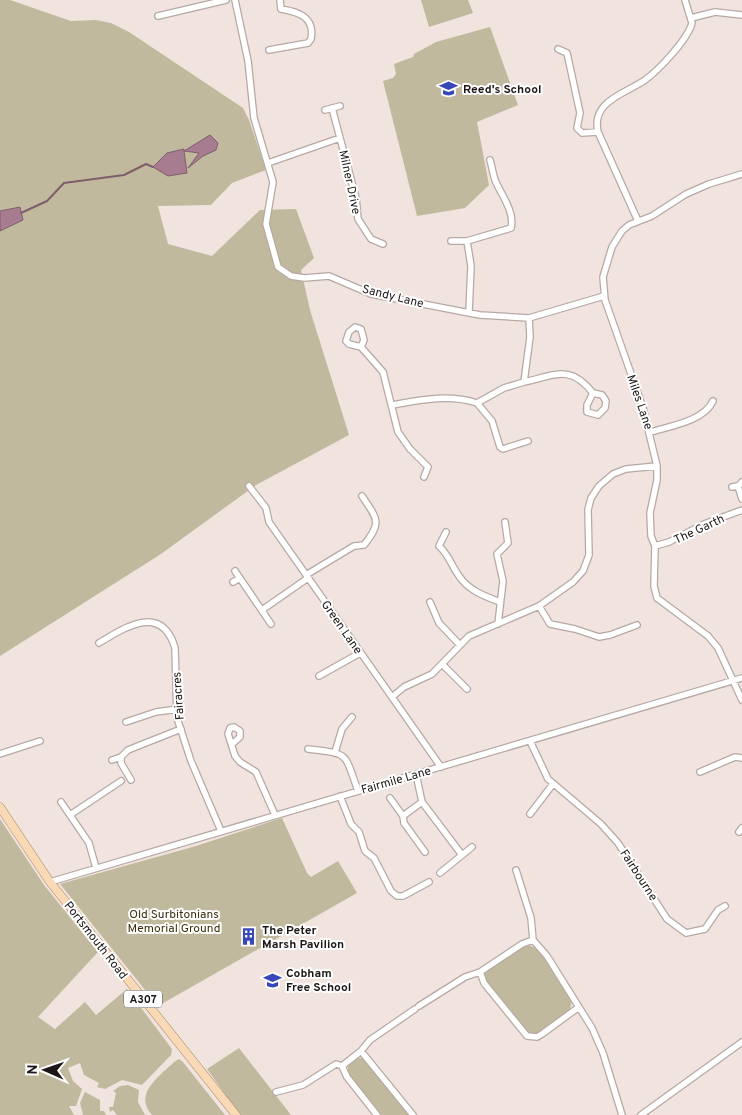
<svg xmlns="http://www.w3.org/2000/svg" width="742" height="1115" font-family="Overpass,sans-serif">
	<rect width="100%" height="100%" fill="#f1e3dd"/>
	<path fill="#c1b99d" d="M0 0H10L71 21 96 20 111 23 129 32 243 108 249 120 266 170 232 183 211 205 158 206 168 244 212 256 260 210 296 209 314 258 301 270 310 310 349 435 256 485 161 554 0 656Z
		M421 0H468L473 13 429 27Z
		M490 27 518 105 477 122 489 185 465 208 417 216 383 81 393 78 396 74 394 64 413 57 414 54 436 42Z
		M282 818 307 873 311 877 338 861 357 893 158 1006 60 884 196 846Z
		M0 819 44 885 98 952 38 1017 55 1029 85 1002 96 1015 127 989 172 1049 171 1055 142 1085 122 1080 105 1089 97 1087 99 1083 84 1075 80 1063 68 1068 73 1081 82 1089 76 1106H69L74 1115H0Z
		M525 945C544 944 562 984 572 999L570 1010 536 1035 528 1034 485 981V972Z
		M239 1048 291 1115H240L207 1069Z
		M355 1058H363L411 1115H379L348 1076V1065Z
		M179 1059 183 1062 225 1115H152C137 1097 150 1085 163 1072 168 1068 173 1062 179 1059Z
		M128 1085 139 1090 138 1102 145 1115H117L113 1110 110 1112 109 1107H113L116 1093 113 1091 120 1086Z
		M85 1092 100 1100V1111H104L106 1115H83L80 1103Z"/>
	<path fill="#a87c90" stroke="#7e5e6b" d="M210 135 218 143 216 150 203 156 188 168 199 153 184 151 187 173 168 176 153 167 167 153 184 149V151Z
		M20 207 23 220 0 231V211Z"/>
	<g fill="none" stroke-linecap="round" stroke-linejoin="round">
		<path stroke="#7e5e6b" stroke-width="2" d="M21 213 47 201 64 183 124 175 146 164 153 167"/>
		<defs>
			<path id="minor" d="M235 0 248 61 254 118 273 182 266 224 278 267 291 276 304 278 329 276 371 294 480 315 529 318 604 296
				M158 16 226 0
				M691 18 715 12 742 15
				M558 49 567 53 580 113 577 128 582 133 598 132
				M269 50 308 43 311 39C315 17 299 12 281 9L280 0
				M332 108 356 198 358 219 371 239 383 244
				M325 110 340 106
				M268 163 340 138
				M742 174 709 184 686 194 652 216 629 225 622 231 612 247 603 277 605 300 643 408 657 466V480L650 513 651 536 655 546 654 586 657 598 708 636 718 648 742 700
				M638 221 598 132C591 101 625 94 645 80 659 70 688 39 692 23L685 0
				M451 241H467L511 228C515 211 501 195 495 180 493 174 492 167 490 160
				M467 241 471 266 469 312
				M361 347 364 340 361 329 355 327 349 332 346 341 349 344 361 347 383 372 398 432 410 449 428 467 424 477
				M524 382C556 375 570 364 593 393L602 395 606 401 605 408 598 415 587 412V405L593 393
				M477 403 492 421 500 447 503 449 528 441
				M392 405C420 400 449 394 477 403L504 388 524 382 530 337 529 318
				M651 432C670 426 704 421 713 401
				M249 486 266 508 269 522 441 767
				M738 486 742 499
				M732 487 738 486 742 482
				M446 532 439 546C449 555 451 565 459 576 468 590 484 596 500 602
				M655 546 669 542 704 524 742 510
				M235 571 271 624
				M306 575 354 546 364 545C382 522 378 520 362 496
				M233 582 240 578
				M430 602 439 623 460 645
				M539 606 550 624 575 629 599 637 610 635 637 625
				M262 610 308 578
				M498 624 503 581 497 554 508 543 505 522
				M99 643C125 627 162 603 175 648L177 718 191 761 221 831
				M443 665 467 689
				M319 676 360 653
				M392 697 404 687 432 674 469 636 539 606 573 582 583 571 589 555 588 510 591 498 599 486 613 474 626 469 657 466
				M126 722 156 712 178 709
				M530 741 548 779 601 824 618 843 667 919 686 933 705 929 718 910 725 906
				M232 744 240 737V731L234 727 230 728 228 734 235 756 240 762 256 772 275 815
				M308 749C350 754 344 752 358 791
				M335 752 342 729 352 717
				M0 754 40 741
				M112 760 121 757
				M700 772 735 757 742 758
				M416 774 422 802 462 855
				M131 780 121 763V757L128 750 181 729
				M340 796 351 824 359 832 365 851 374 858 391 891 397 896H403L429 882
				M390 798 403 816 422 802
				M61 802 89 843 96 868
				M530 814 553 784
				M70 815 121 781
				M403 816 404 823 425 852
				M739 832 742 828
				M516 870 531 918 533 940 547 956 592 1028 603 1053 622 1115
				M440 873 472 847
				M50 882 742 678
				M480 972 522 944 533 940
				M419 1006 465 977 480 972 484 983 527 1036 537 1037 542 1034 579 1007
				M361 1051 370 1040 415 1009
				M276 1092 303 1085 336 1064 342 1066
				M377 1115 347 1077 342 1066 361 1051 413 1115
				M641 1115 742 1042"/>
			<path id="major" d="M0 807 50 882 236 1115"/>
		</defs>
		<use href="#minor" stroke="#b6a9a4" stroke-width="8"/>
		<use href="#major" stroke="#aa855f" stroke-width="9"/>
		<use href="#minor" stroke="#fff" stroke-width="5.5"/>
		<use href="#major" stroke="#fad9b7" stroke-width="8"/>
	</g>
	<defs>
		<symbol id="school-bare" viewBox="-9 -9 18 18"><path d="M0-5L7-2L0 1L-7-2ZM-4 1L0 2.5L4 1V4Q0 6-4 4Z" fill="#3746b8" stroke="#fff" stroke-width="2.5" paint-order="stroke"/></symbol>
		<symbol id="building-bare" viewBox="-9 -9 18 18"><path d="M-4-6H4V6H1V3H-1V6H-4ZM-2.5-4.3h1.7v1.8h-1.7ZM.8-4.3h1.7v1.8H.8ZM-2.5-1h1.7V.8h-1.7ZM.8-1h1.7V.8H.8Z" fill="#3746b8" stroke="#fff" stroke-width="2.5" paint-order="stroke"/></symbol>
	</defs>
	<g fill-rule="evenodd">
		<use href="#school-bare" x="436" y="76" width="25" height="25"/>
		<use href="#building-bare" x="236" y="924" width="25" height="25"/>
		<use href="#school-bare" x="260" y="968" width="25" height="25"/>
	</g>
	<g text-anchor="middle" stroke-width="4" stroke-linejoin="round" paint-order="stroke">
		<rect fill="#fff" stroke="#605d5c" stroke-width="1" x="124" y="990.5" width="38" height="17" rx="4"/>
		<g font-size="11" font-weight="bold" fill="#1c1716">
			<text x="143" y="1003">A307</text>
		</g>
		<g font-size="12" font-weight="bold" fill="#1c1716" stroke="#fff" text-anchor="start">
			<text x="463" y="93">Reed's School</text>
			<text x="262" y="934">The Peter<tspan x="262" dy="14">Marsh Pavilion</tspan></text>
			<text x="286" y="977">Cobham<tspan x="286" dy="14">Free School</tspan></text>
		</g>
		<g font-size="12" fill="#1c1716" stroke="#fff">
			<text transform="translate(350 182) rotate(78)" y="4">Milner Drive</text>
			<text transform="translate(393 296) rotate(14)" y="4">Sandy Lane</text>
			<text transform="translate(640 402) rotate(71)" y="4">Miles Lane</text>
			<text transform="translate(699 529) rotate(-25)" y="4">The Garth</text>
			<text transform="translate(342 627) rotate(55)" y="4">Green Lane</text>
			<text transform="translate(178 696) rotate(-94)" y="4">Fairacres</text>
			<text transform="translate(396 780) rotate(-16)" y="4">Fairmile Lane</text>
			<text transform="translate(639 875) rotate(57)" y="4">Fairbourne</text>
			<text transform="translate(96 940) rotate(52)" y="4">Portsmouth Road</text>
		</g>
		<g font-size="12" fill="#392f0a" stroke="#fff">
			<text x="174" y="918">Old Surbitonians<tspan x="174" dy="14">Memorial Ground</tspan></text>
		</g>
	</g>
	<g transform="translate(45 1070) rotate(272)" stroke="#ffffff" stroke-width="4" paint-order="stroke">
	<path d="M0-4L9 19L0 12L-9 19Z" fill="#1c1716"/>
	<text y="-8" font-size="14" font-weight="bold" text-anchor="middle" fill="#1c1716">N</text>
	</g>
</svg>
